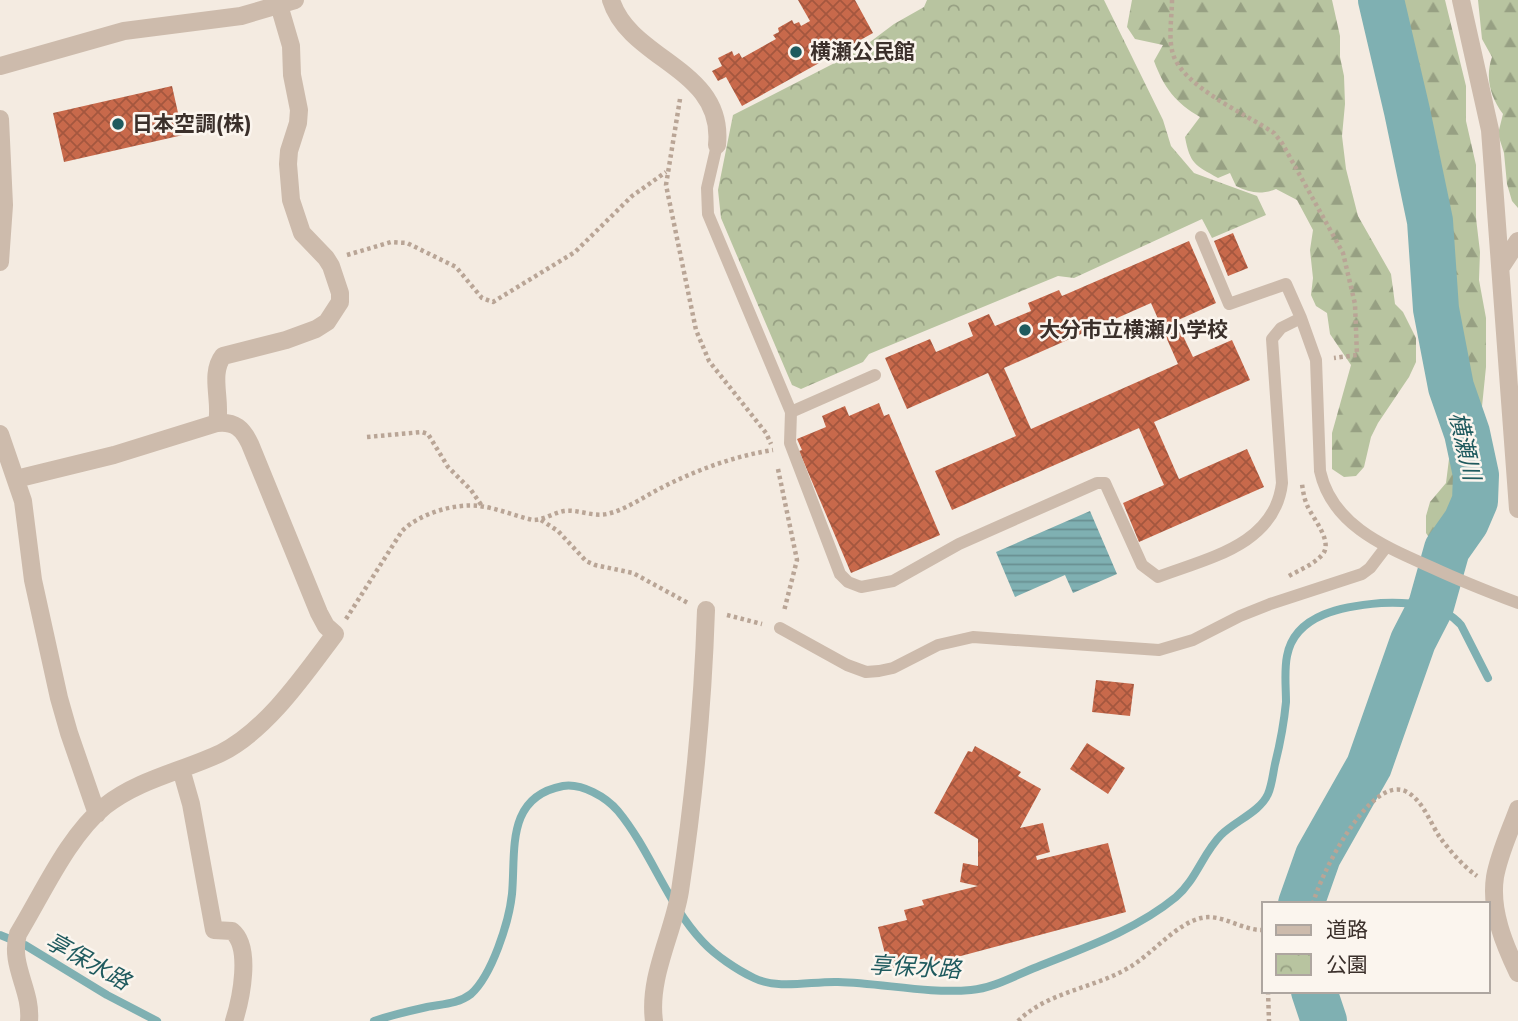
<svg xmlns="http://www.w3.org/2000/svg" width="1518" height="1021" font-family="Jost,'Noto Sans JP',sans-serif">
	<defs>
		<pattern id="forest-firs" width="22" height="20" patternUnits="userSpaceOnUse" patternTransform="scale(1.75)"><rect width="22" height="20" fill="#b8c4a0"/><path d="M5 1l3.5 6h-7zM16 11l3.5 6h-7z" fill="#97a083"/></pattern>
		<pattern id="park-crowns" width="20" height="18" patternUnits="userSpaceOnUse" patternTransform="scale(1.75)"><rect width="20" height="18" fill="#b8c4a0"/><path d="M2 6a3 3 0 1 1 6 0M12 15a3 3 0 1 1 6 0" fill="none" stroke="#97a083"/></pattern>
		<pattern id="water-rules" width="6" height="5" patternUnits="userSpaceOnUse" patternTransform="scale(1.75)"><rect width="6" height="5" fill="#7fb0b2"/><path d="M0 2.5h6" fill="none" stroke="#699091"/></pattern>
		<pattern id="building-cross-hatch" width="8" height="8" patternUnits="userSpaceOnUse" patternTransform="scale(1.75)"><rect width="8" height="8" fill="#c8694b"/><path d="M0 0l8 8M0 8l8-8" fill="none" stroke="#a4573f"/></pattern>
	</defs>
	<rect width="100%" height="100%" fill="#f4ebe1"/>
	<path fill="url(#forest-firs)" d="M1132 0H1332L1340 36V57L1344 76 1345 104 1342 136 1346 169 1358 216 1391 274 1395 304 1403 312 1416 338V362L1409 377 1378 423 1371 437 1364 467 1356 476 1344 477 1332 469V433L1351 365 1330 334 1327 313 1316 306 1311 295 1313 278 1310 250 1313 230 1297 200 1276 189C1261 195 1250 193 1236 186L1230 173 1218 178C1195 165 1190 164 1185 137L1200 117C1176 103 1164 88 1154 61L1163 45 1135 39 1127 27Z
		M1386 0H1445L1466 86V121L1476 165V218L1480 252 1479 280 1486 318V367L1477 456C1459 483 1468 518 1443 544L1432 542 1426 533V516L1430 502 1446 483 1454 419 1448 398 1440 335 1437 241 1433 210 1429 189 1418 159 1412 124 1410 93 1401 67Z
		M1478 0H1518V208L1512 201 1507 184 1504 153 1498 134 1503 114C1490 97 1485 77 1492 57L1482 39Z"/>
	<path fill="url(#park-crowns)" d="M927 0H1104L1163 120 1171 146 1194 173 1257 196 1266 215 1212 238 1202 219 1074 278 1058 276 869 354 863 362 801 389 792 385 721 218 718 190 733 115 858 51 894 24 924 7Z"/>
	<path fill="url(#water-rules)" d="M1090 511 1117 574 1073 593 1065 575 1015 597 996 552Z"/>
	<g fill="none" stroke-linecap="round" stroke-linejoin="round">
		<path stroke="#7fb0b2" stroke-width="8" d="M0 935 25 945 107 995 157 1021
			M374 1021C392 1015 409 1011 427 1007 442 1004 458 1004 471 994 492 975 509 922 512 894 516 851 505 797 563 786 582 783 606 797 618 811 651 851 667 904 703 942 715 955 737 970 754 978 778 990 812 981 838 982 882 983 927 994 971 990 994 988 1016 975 1037 967 1084 948 1136 930 1176 897 1196 880 1203 853 1221 835 1235 821 1260 812 1268 794 1272 785 1273 773 1275 764 1280 744 1284 723 1286 702 1286 687 1284 671 1287 656 1295 613 1346 606 1381 603 1409 602 1442 603 1461 625L1488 678"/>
		<path stroke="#7fb0b2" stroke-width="46" d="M1301 904 1318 856 1369 766 1413 641 1431 606 1447 549 1466 522 1475 501 1476 475 1467 433 1451 387 1436 309 1430 221 1407 111 1381 0
			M1314 991 1324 1021"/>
	</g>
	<path fill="url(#building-cross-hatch)" fill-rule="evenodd" d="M798 0H855L873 33 742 106 726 77 718 81 712 71 722 66 718 58 732 51 734 56 739 53 742 58 776 39 773 35 779 32 778 28 792 20 794 24 799 22 801 26 810 21Z
		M172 86 183 135 64 162 53 113Z
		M1233 233 1248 268 1228 276 1214 241Z
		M1189 241 1216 303 1176 321 1193 357 1232 340 1250 380 1154 422 1179 479 1247 449 1264 487 1139 542 1123 503 1164 485 1139 428 952 510 935 471 1016 436 988 373 907 409 885 358 930 339 936 352 973 336 968 323 989 314 995 326 1031 311 1028 303 1059 290 1062 296ZM1151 303 1178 364 1031 429 1004 368Z
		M879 403 884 416 889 414 940 535 851 573 799 451 802 450 797 439 826 427 822 416 845 406 849 416Z
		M1096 680 1134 684 1130 716 1092 712Z
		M1087 743 1125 768 1108 794 1070 769Z
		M975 746 1021 772 1018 776 1041 789 1020 828 1043 823 1050 852 1036 856 1037 860 1108 843 1126 912 927 965 925 958 889 969 878 927 907 920 904 910 924 905 922 900 978 886 960 882 963 863 978 866V839L934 813 968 751 972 752Z"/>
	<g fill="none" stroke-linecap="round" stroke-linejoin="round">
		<path stroke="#b9a596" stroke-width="4.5" stroke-dasharray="3.5 3.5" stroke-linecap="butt" d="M1172 0C1172 16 1168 39 1173 54 1183 87 1246 114 1274 133L1282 143 1343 253 1355 304 1357 355 1334 358
			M680 99 666 185 696 330 709 361 766 433 771 444
			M347 255 391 242 407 243 456 267 482 298 493 302 575 252 632 196 666 172
			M367 437 422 432 428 434 448 467 471 490 482 506
			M778 469 797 560 784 611
			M541 520 558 531 586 561 595 565 633 573 688 603
			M1289 576C1299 570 1313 565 1322 555 1334 542 1313 519 1307 505 1304 498 1303 491 1302 484
			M727 615 762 624
			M346 619 402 531C419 514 454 503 479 506 497 508 515 516 533 520 544 520 553 513 564 511 578 509 592 517 607 514 628 509 646 495 665 486 699 469 735 456 773 450
			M1313 904C1319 877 1371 772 1407 792 1423 801 1430 822 1439 836 1449 850 1463 866 1477 876
			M1268 991 1269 1021
			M1018 1021C1049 991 1093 989 1130 967 1152 954 1176 924 1201 918 1222 913 1242 931 1264 930"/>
		<path stroke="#cdbbac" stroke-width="12" d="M717 145 707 188 708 214 791 412 875 375
			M1301 318 1316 360 1320 471C1332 526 1386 547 1433 568 1461 581 1489 592 1518 603
			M791 412 790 443 840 574 848 582 861 587 893 581 959 544 1097 483H1105L1142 565 1158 577C1208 558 1275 545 1282 483L1272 339 1281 328 1301 318 1286 284 1229 304 1201 237
			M780 628 847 665 866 672 879 671 893 668 938 645 973 637 1159 650 1193 640 1240 616 1270 604 1362 574 1370 568 1386 547"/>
		<path stroke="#cdbbac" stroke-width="18" d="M611 0C630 61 725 68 717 145
			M1461 0 1490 130 1518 509
			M0 66 124 31 241 16 295 0
			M1501 267 1518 241
			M217 423C222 402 209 374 223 356L286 340 316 329 327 322 340 302V293L331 266 326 258 302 233 291 200 288 164 289 151 298 123 299 110 292 75 291 46 279 5
			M0 434 23 501 33 580 59 698 69 733 97 814
			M16 479 114 455 217 423C235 421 243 429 250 444L319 613 326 626 335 634C305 674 267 730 221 753 183 771 139 779 105 806 68 836 43 893 18 934 9 965 32 990 29 1021
			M181 769 191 804 214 930 232 931C252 947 241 999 234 1021
			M1518 809C1510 831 1499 854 1495 877 1490 910 1504 944 1518 973
			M654 1021C648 977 673 934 680 891 694 798 703 703 706 610"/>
		<path stroke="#cdbbac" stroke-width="18" d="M0 119 4 205 0 262"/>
	</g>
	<g fill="#1f5a5e" stroke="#fbf5ee" stroke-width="2.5">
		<circle cx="796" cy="52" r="7"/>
		<circle cx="118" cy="124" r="7"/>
		<circle cx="1025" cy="330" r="7"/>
	</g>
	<g text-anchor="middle" stroke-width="5" stroke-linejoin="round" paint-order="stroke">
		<g font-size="21" font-weight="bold" fill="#3b302b" stroke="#fbf5ee" text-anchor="start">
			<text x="810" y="59">横瀬公民館</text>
			<text x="132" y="131">日本空調(株)</text>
			<text x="1039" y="337">大分市立横瀬小学校</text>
		</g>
		<g font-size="23" font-style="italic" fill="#1f5a5e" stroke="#fbf5ee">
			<text transform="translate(1465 446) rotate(77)" y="8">横瀬川</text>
			<text transform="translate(88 961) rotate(29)" y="8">享保水路</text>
			<text transform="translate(915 967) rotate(3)" y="8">享保水路</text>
		</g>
	</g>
	<rect x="1262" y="902" width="228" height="91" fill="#fbf5ee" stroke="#aea6a0" stroke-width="2"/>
	<rect x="1276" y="925" width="35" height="10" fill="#cdbbac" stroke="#aea6a0" stroke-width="2"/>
	<text x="1326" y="937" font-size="21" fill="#3b302b">道路</text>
	<rect x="1276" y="954" width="35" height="21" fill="url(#park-crowns)" stroke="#aea6a0" stroke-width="2"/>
	<text x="1326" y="972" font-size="21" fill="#3b302b">公園</text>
</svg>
